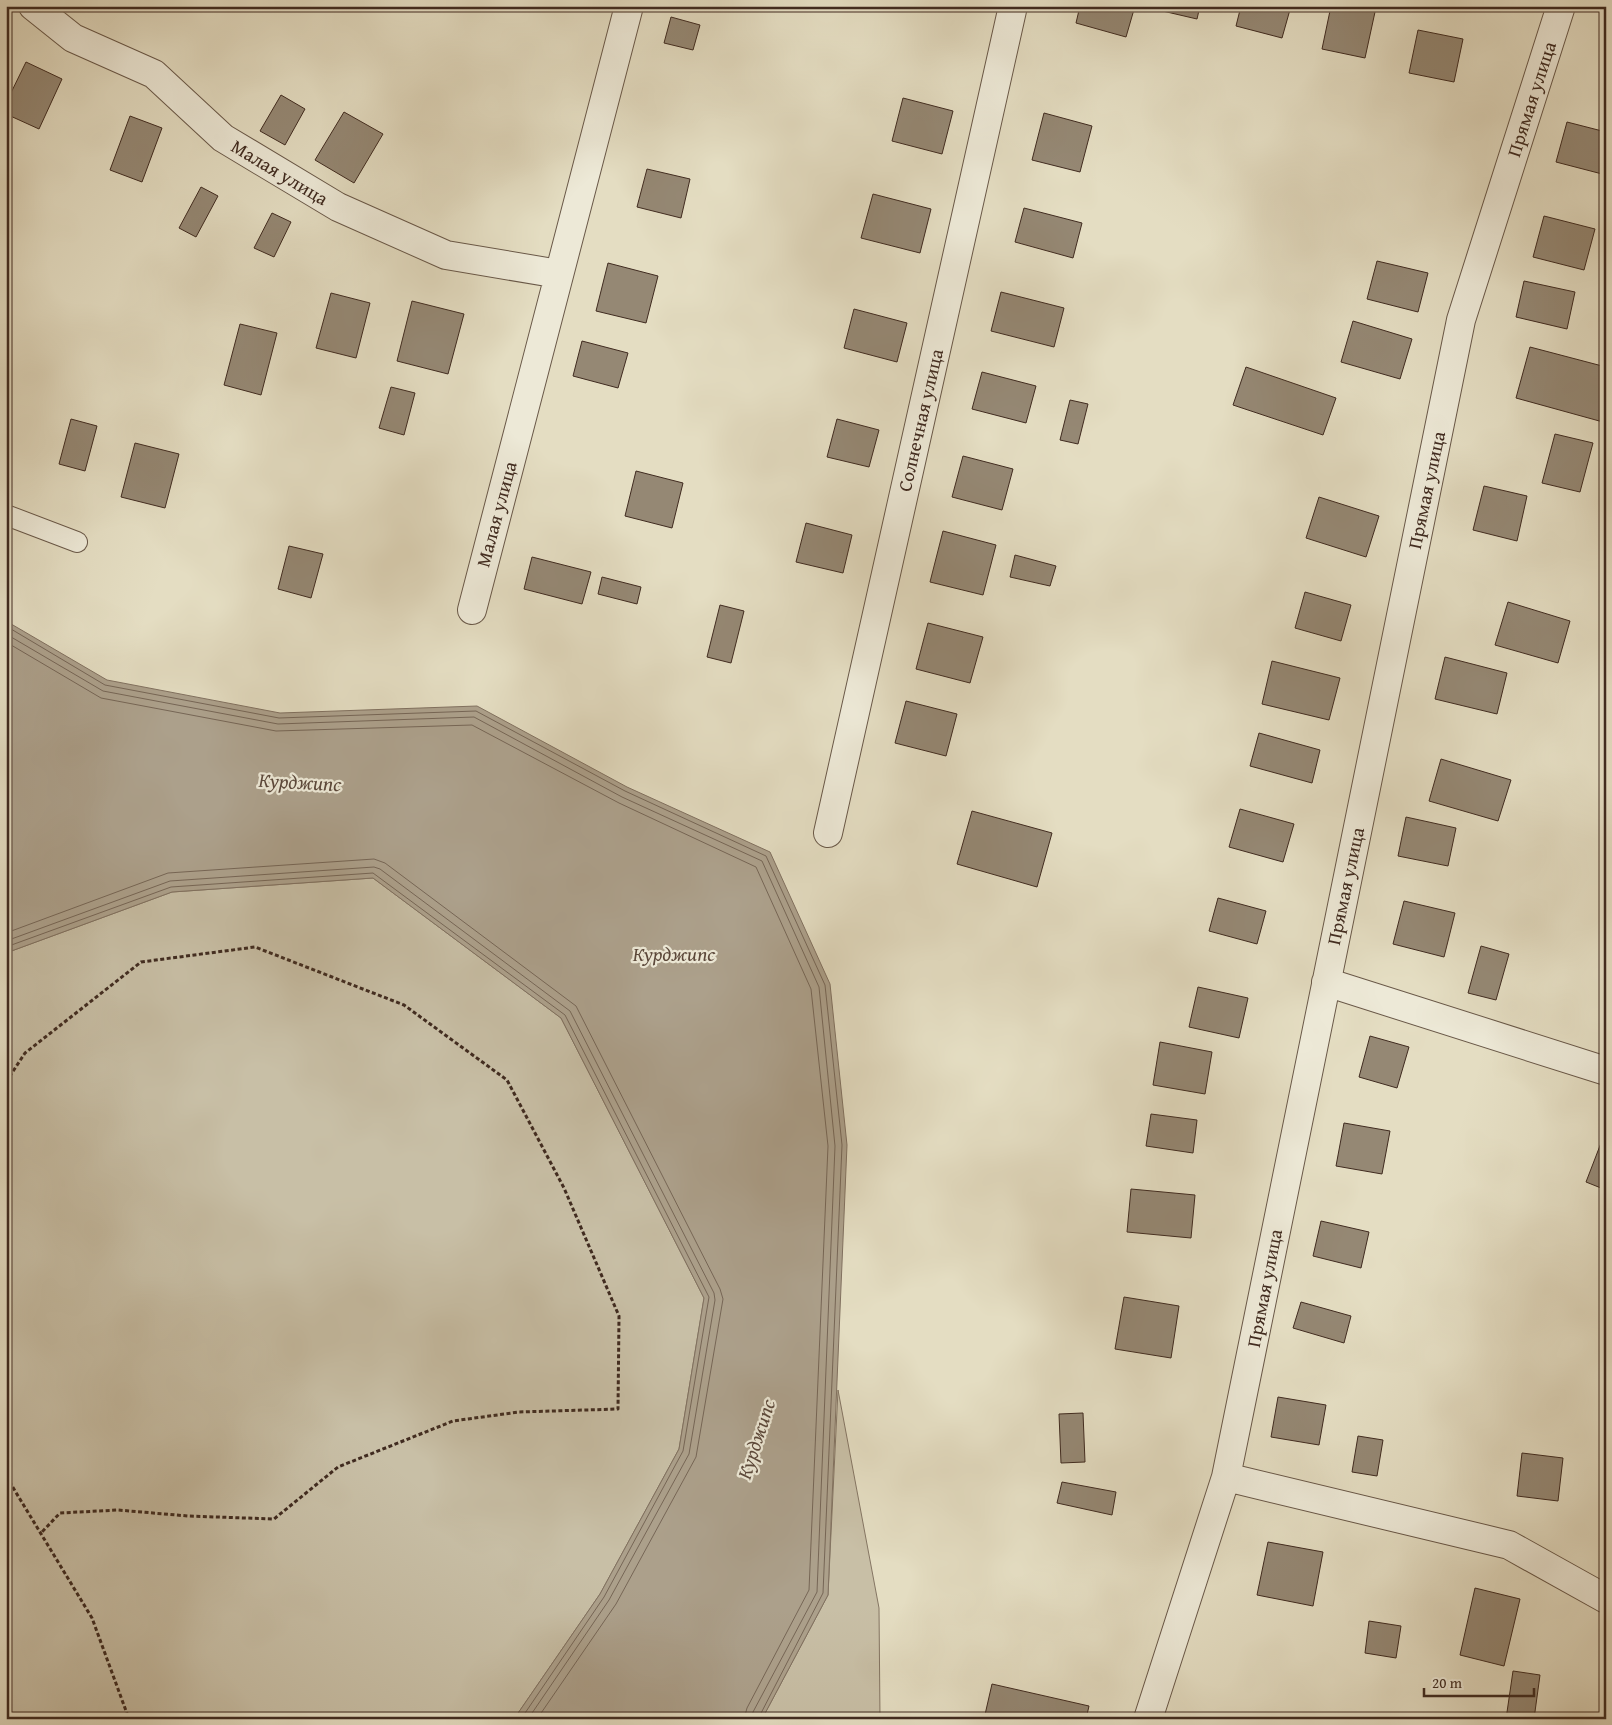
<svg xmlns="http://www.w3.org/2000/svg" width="1612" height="1725" font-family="'Gentium Book Plus',serif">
	<rect width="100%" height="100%" fill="#e4ddc2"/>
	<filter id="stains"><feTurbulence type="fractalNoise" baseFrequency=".004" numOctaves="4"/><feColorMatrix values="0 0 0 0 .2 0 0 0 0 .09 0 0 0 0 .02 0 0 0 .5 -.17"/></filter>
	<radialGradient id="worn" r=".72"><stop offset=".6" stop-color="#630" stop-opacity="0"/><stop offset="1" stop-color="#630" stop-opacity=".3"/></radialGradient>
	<path fill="#c8bfa6" stroke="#847563" d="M373 878 561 1018 704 1298 679 1449 600 1594 514 1719H6V953L172 892Z
		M838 1390 879 1608 880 1719H762L828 1595Z"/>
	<path fill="#aca08b" stroke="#817160" d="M6 621 107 680 280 713 477 706 627 787 770 852 830 984 847 1145 828 1595 762 1719H514L600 1594 679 1449 704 1298 561 1018 373 878 172 892 6 953Z"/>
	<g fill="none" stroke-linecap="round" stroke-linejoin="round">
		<path stroke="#766656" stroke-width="1" d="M6 626 105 685 279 718 476 711 625 791 766 856 825 985 842 1145 823 1593 758 1719
			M6 634 103 691 278 724 474 717 622 797 762 861 819 987 835 1146 817 1592 753 1712 752 1719
			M6 642 101 698 276 731 472 725 619 803 756 867 811 989 828 1146 809 1590 747 1708 744 1719
			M6 933 168 873 374 859 385 863 576 1006 720 1289 723 1299 696 1457 616 1604 537 1719
			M6 941 170 881 374 867 380 869 570 1011 714 1293 715 1300 689 1454 609 1600 528 1719
			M6 947 171 887 373 873 565 1015 709 1297 683 1451 604 1597 521 1719"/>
	</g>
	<path fill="#958874" stroke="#402b20" d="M1080 6H1135L1126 37 1076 23Z
		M1154 6H1200L1197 19 1154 9Z
		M1241 6H1291L1282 38 1236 26Z
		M1331 6H1351L1375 12 1365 58 1322 49Z
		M671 17 700 25 693 50 664 43Z
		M1418 30 1463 39 1454 82 1409 73Z
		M26 62 62 79 39 129 6 114V103Z
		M281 95 305 109 285 145 260 131Z
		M903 98 953 111 942 154 892 141Z
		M344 112 383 134 354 183 315 160Z
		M1044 113 1092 126 1080 172 1032 160Z
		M130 116 162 128 142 182 110 170Z
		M1567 122 1606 132V175L1556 162Z
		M647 169 690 179 681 218 637 207Z
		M201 187 218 196 196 237 179 228Z
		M873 194 931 209 920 253 861 238Z
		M1024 208 1082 223 1073 258 1015 242Z
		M272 213 291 222 274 257 254 248Z
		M1544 216 1595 229 1584 270 1533 257Z
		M1377 261 1428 273 1418 312 1367 299Z
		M608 263 658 276 646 323 596 311Z
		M1524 281 1575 292 1567 329 1516 317Z
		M1001 292 1064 308 1054 347 991 331Z
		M331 293 370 303 356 358 316 348Z
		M412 301 464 314 448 374 397 361Z
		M854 309 907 323 897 362 844 348Z
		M1353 321 1412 339 1400 379 1341 362Z
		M240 324 277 333 261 395 224 385Z
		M582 341 628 353 618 388 573 376Z
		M1530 347 1606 367V413L1603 422 1516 398Z
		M1246 367 1336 398 1323 435 1233 405Z
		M982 372 1036 386 1026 423 972 409Z
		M391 387 415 393 404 435 379 428Z
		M1070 400 1088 404 1078 444 1060 440Z
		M71 419 97 426 85 471 59 464Z
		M837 419 879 430 869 467 827 457Z
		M1555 434 1593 443 1580 492 1542 483Z
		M135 443 179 454 165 508 121 497Z
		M963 456 1013 469 1002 510 952 497Z
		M636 471 683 483 672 528 625 516Z
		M1484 486 1527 496 1517 541 1473 530Z
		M1319 497 1379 516 1366 557 1306 538Z
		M806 523 852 535 843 573 796 562Z
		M943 531 996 545 983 595 930 582Z
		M289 546 323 554 311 598 278 589Z
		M1015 555 1056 566 1050 586 1010 577Z
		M532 557 591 572 582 604 524 589Z
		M602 577 641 587 637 604 598 594Z
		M1305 592 1351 605 1341 641 1295 628Z
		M1508 602 1570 621 1558 663 1495 645Z
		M720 605 744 611 731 663 707 657Z
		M928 623 983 637 970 683 916 669Z
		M1445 657 1507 673 1497 714 1435 699Z
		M1272 661 1340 678 1329 720 1262 704Z
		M906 701 957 714 946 756 895 743Z
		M1259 733 1320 750 1312 783 1250 766Z
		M1441 759 1511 780 1498 821 1429 801Z
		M1240 809 1294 824 1283 862 1229 847Z
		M972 811 1052 833 1037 887 957 864Z
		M1406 817 1456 828 1448 866 1398 856Z
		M1218 898 1266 911 1257 944 1209 931Z
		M1404 901 1455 913 1444 957 1393 944Z
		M1481 946 1509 954 1496 1000 1468 993Z
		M1198 987 1248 998 1239 1038 1189 1027Z
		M1370 1036 1409 1047 1397 1088 1359 1077Z
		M1160 1042 1212 1052 1205 1094 1153 1085Z
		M1151 1114 1197 1120 1193 1153 1146 1146Z
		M1344 1123 1390 1131 1382 1174 1336 1166Z
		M1606 1130V1190L1586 1182Z
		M1131 1189 1195 1195 1191 1238 1127 1232Z
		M1321 1221 1369 1232 1361 1268 1313 1256Z
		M1124 1297 1179 1306 1171 1358 1115 1349Z
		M1301 1302 1351 1316 1344 1343 1293 1328Z
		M1278 1397 1326 1405 1319 1445 1271 1437Z
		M1083 1413 1085 1462 1061 1463 1059 1414Z
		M1358 1436 1383 1440 1377 1476 1352 1472Z
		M1522 1453 1563 1458 1558 1501 1517 1496Z
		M1062 1482 1116 1492 1112 1515 1057 1503Z
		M1268 1542 1323 1552 1313 1606 1257 1595Z
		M1475 1588 1520 1599 1504 1666 1460 1655Z
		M1369 1621 1401 1626 1396 1658 1365 1653Z
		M1513 1671 1540 1675 1534 1719H1506Z
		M992 1684 1089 1706 1086 1719H984Z"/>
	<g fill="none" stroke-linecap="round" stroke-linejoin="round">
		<defs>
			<path id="service" d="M6 515 77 542"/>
			<path id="minor" d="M33 6 73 38 154 74 223 138 338 207 446 255 559 274
				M472 610 629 6
				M828 833 1013 6
				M1326 982 1606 1071
				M1226 1477 1509 1545 1606 1599
				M1148 1719 1226 1477 1461 320 1561 6"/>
		</defs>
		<use href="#service" stroke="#695848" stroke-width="22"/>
		<use href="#minor" stroke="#695848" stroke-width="30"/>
		<path stroke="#402b20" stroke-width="3" stroke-dasharray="4 2.5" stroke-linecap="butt" d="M6 1082 25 1053 141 962 255 947 404 1005 507 1080 564 1188 619 1316 618 1409 519 1412 453 1421 338 1467 274 1519 188 1516 118 1510 60 1513 41 1533
			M6 1476 92 1618 129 1719"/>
		<use href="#service" stroke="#ede9d7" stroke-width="20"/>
		<use href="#minor" stroke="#ede9d7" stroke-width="28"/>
	</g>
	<g text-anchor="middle" stroke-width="4.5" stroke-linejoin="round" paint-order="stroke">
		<g font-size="19" fill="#402b20" stroke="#ede9d7">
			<text transform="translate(1531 99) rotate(-72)" y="7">Прямая улица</text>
			<text transform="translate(280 172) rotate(31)" y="7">Малая улица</text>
			<text transform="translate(920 420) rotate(-77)" y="7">Солнечная улица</text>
			<text transform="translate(1426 490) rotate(-78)" y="7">Прямая улица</text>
			<text transform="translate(496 514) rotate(-75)" y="7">Малая улица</text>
			<text transform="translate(1345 886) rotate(-78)" y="7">Прямая улица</text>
			<text transform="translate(1264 1288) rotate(-79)" y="7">Прямая улица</text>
		</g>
		<g font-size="20" font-style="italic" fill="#5b483b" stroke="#ede9d7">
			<text transform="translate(300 782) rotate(3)" y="7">Курджипс</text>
			<text x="674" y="961">Курджипс</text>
			<text transform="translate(756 1439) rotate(-72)" y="7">Курджипс</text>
		</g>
	</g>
	<rect width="1612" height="1725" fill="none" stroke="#e4ddc2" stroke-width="25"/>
	<rect x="8" y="8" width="1597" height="1710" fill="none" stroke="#402b20" stroke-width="2.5"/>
	<rect x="12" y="12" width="1587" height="1700" fill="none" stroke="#402b20"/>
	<path d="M1424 1688v8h110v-8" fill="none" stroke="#402b20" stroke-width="2.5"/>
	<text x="1432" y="1688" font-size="15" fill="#402b20" stroke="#ede9d7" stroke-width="4" paint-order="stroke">20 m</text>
	<rect width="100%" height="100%" filter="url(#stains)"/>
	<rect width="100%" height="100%" fill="url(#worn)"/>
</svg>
